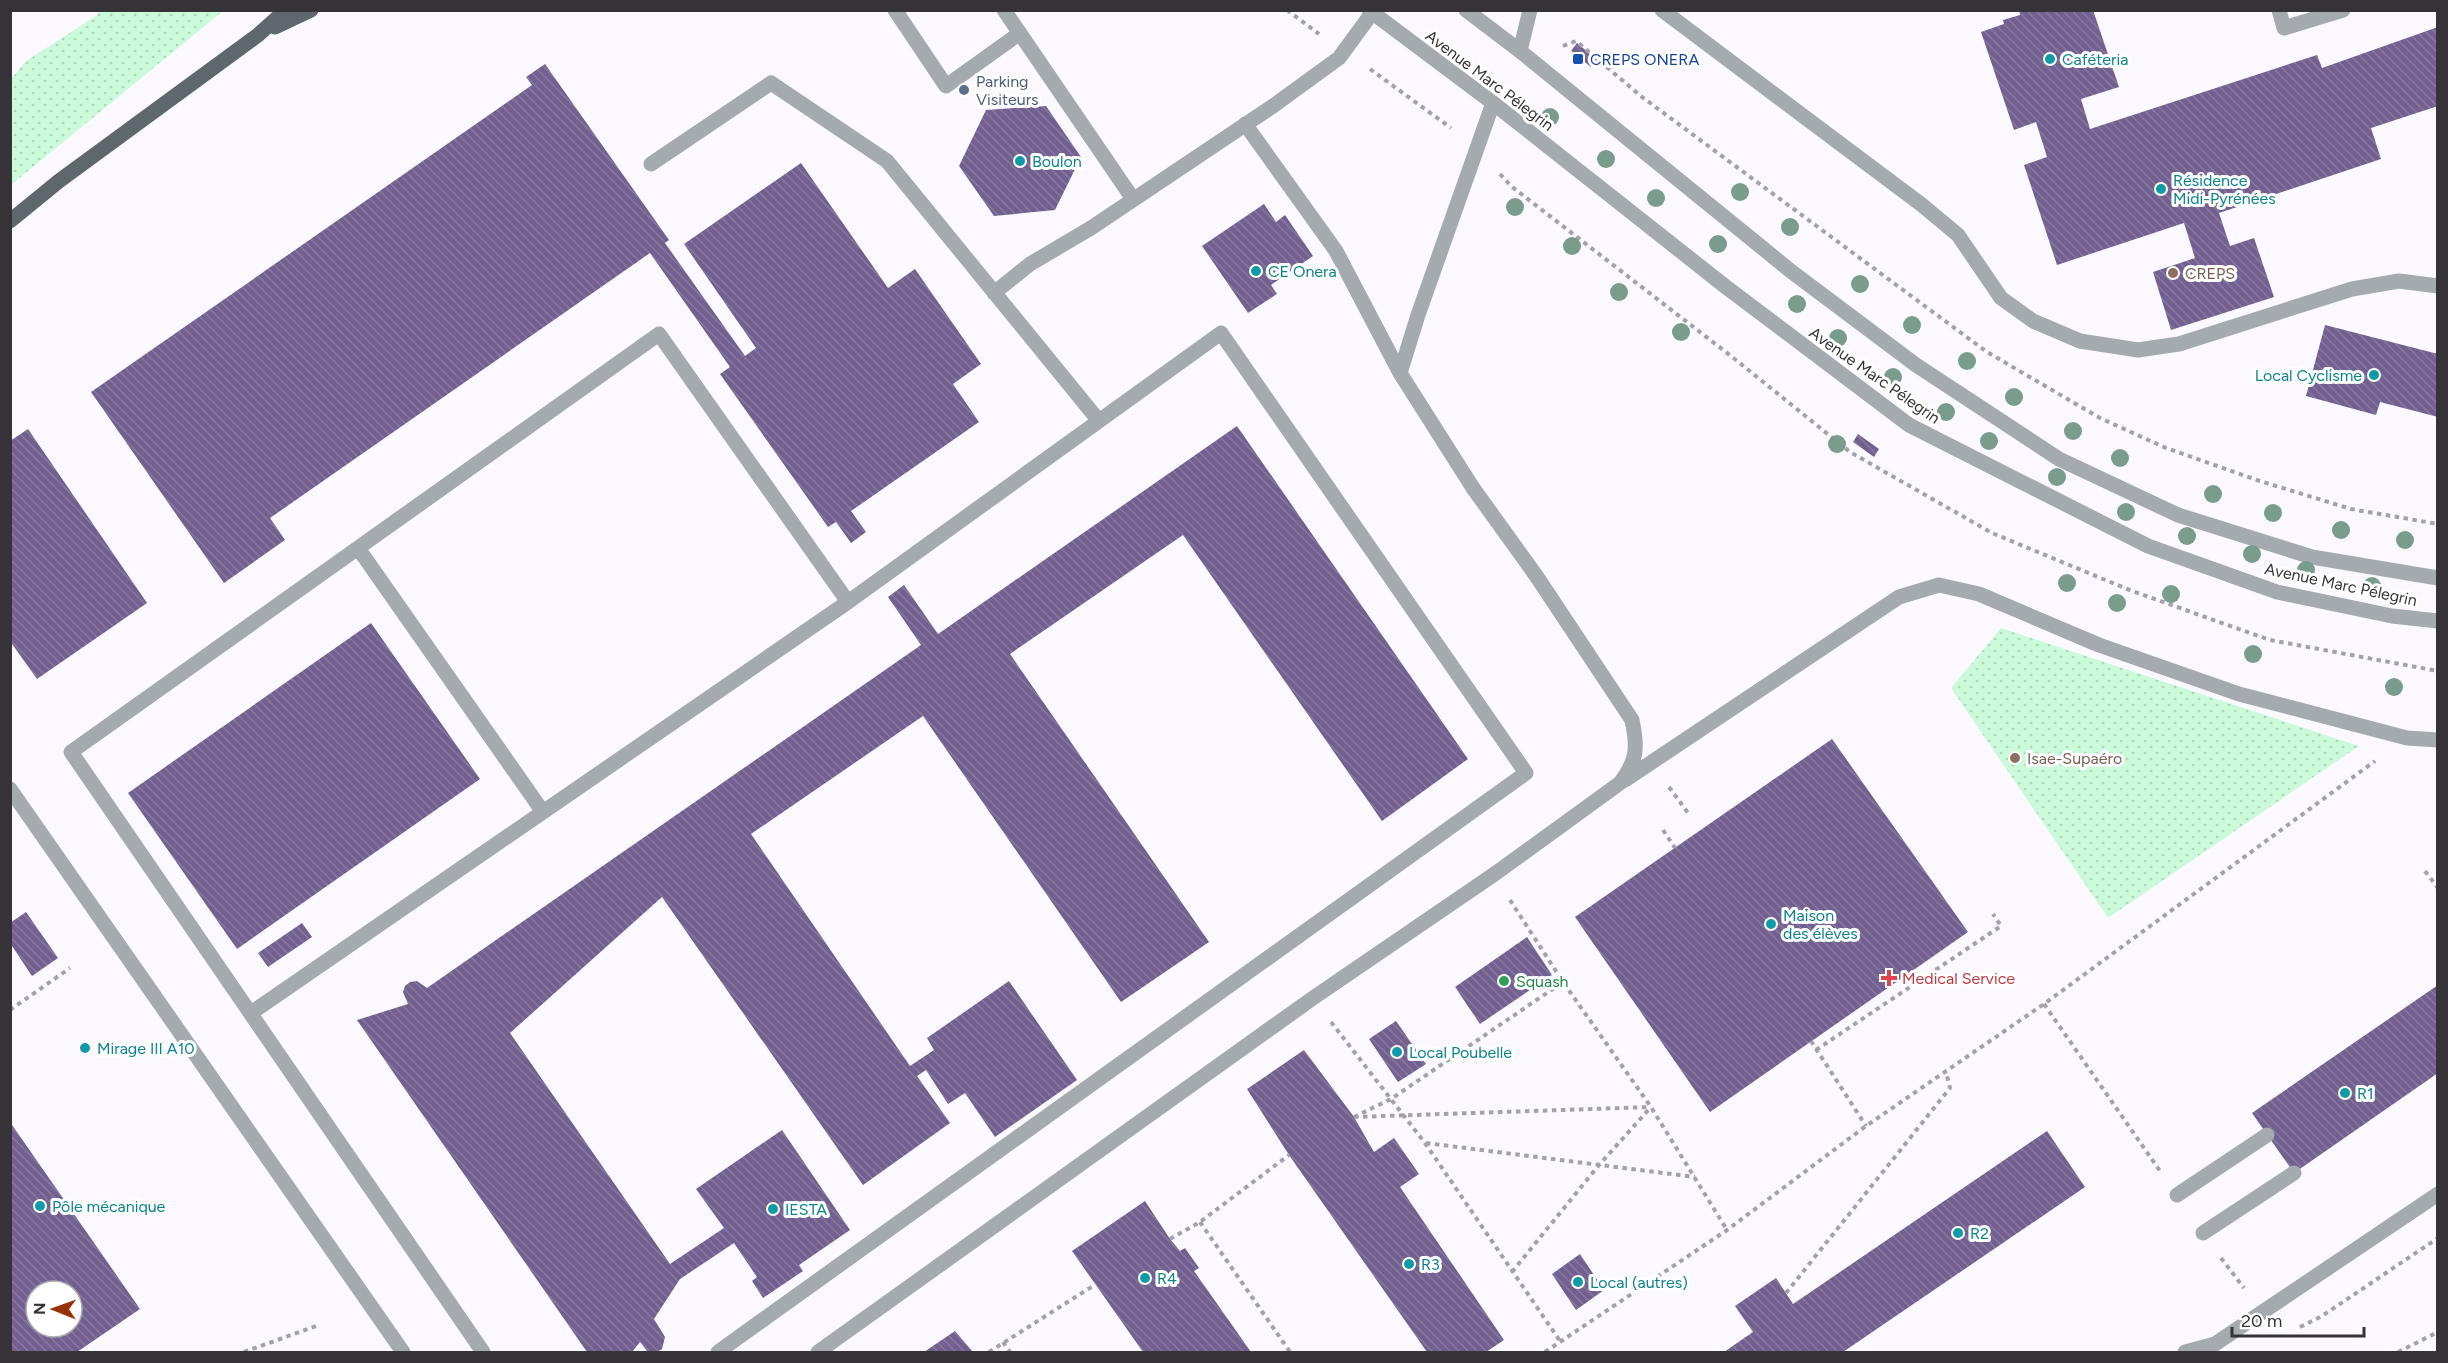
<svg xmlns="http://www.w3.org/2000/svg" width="2448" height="1363" font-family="Figtree,sans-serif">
	<defs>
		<pattern id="grass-dots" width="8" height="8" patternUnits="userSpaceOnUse" patternTransform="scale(1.5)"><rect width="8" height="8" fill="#cbfada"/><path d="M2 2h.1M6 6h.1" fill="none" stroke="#afd7bc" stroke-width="1.8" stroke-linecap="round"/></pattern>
		<pattern id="building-back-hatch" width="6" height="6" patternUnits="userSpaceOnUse" patternTransform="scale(1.5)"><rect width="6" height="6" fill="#726091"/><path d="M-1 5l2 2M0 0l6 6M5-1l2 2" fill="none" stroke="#86789e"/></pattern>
	</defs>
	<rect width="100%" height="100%" fill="#fbf9ff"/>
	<path fill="url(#grass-dots)" d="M100 11H223L11 185V79L26 61 96 16Z
		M2001 628 2359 746 2108 918 1951 688Z"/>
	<path fill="url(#building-back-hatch)" fill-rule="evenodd" d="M2019 10H2093L2119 87 2081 99 2090 129 2317 55 2322 68 2438 27V106L2371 128 2381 159 2219 213 2230 246 2254 238 2274 297 2171 330 2153 272 2195 258 2184 223 2057 265 2024 165 2047 157 2036 122 2014 130 1981 32 2004 24 2003 20 2020 15Z
		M1577 43 1597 60 1591 67 1571 51Z
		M545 64 669 240 665 243 745 356 756 348 684 244 801 163 888 288 915 269 981 364 953 384 979 422 851 511 866 532 851 543 836 522 828 527 720 374 730 367 650 253 270 518 285 540 224 583 91 392 532 85 526 77Z
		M1046 106 1081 157 1055 210 994 216 959 166 986 110Z
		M1264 204 1276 222 1285 215 1313 256 1271 285 1277 294 1248 313 1202 246Z
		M2325 325 2438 354V417L2380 402 2376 415 2306 396Z
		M1237 426 1468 759 1382 821 1183 535 1010 654 1209 942 1121 1002 923 716 751 834 910 1066 934 1050 927 1038 1009 981 1077 1080 995 1137 965 1093 948 1104 926 1070 917 1076 950 1123 863 1185 662 897 510 1033 670 1264 724 1228 696 1189 782 1130 850 1230 799 1265 803 1271 763 1298 752 1281 757 1277 734 1243 680 1279 654 1319 665 1337 662 1349 657 1352 647 1351 640 1342 632 1352H587L357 1020 408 1004 403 992 405 986 410 982 417 981 427 988 921 645 888 597 904 585 938 634Z
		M28 429 147 603 37 679 10 641V441Z
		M1858 434 1879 449 1874 457 1853 442Z
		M371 623 480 779 237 949 128 793Z
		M1832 739 1968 932 1710 1112 1575 917Z
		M26 912 58 958 32 976 10 943V923Z
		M302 923 312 937 268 967 258 953Z
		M1527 937 1552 975 1480 1024 1455 987Z
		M2438 985V1073L2294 1173 2252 1113Z
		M1396 1021 1426 1064 1398 1082 1369 1039Z
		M1304 1050 1354 1117 1374 1152 1394 1138 1419 1174 1400 1187 1504 1340 1486 1352H1427L1289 1155 1247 1089Z
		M10 1122 140 1309 77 1352H10ZM36 1291H72V1327H36Z
		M2047 1131 2085 1187 1843 1352H1724L1753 1332 1735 1306 1776 1278 1793 1304Z
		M1145 1201 1170 1239 1180 1251 1185 1248 1199 1268 1194 1271 1251 1352H1143L1072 1251Z
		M1580 1254 1604 1290 1576 1310 1552 1274Z
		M955 1331 973 1352H924Z"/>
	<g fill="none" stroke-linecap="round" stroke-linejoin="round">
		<path stroke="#a4a2a8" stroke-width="4" stroke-dasharray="4.5 4.5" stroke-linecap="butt" d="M1287 10 1319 34
			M1563 46 1576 41 1642 97 1987 352 2100 418 2166 448 2260 481 2351 509 2438 524
			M1370 69 1451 128
			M1500 174 1511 186 1731 356 1850 452 1992 533 2132 591 2270 640 2438 671
			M1669 787 1688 813
			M1663 830 1675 848
			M2425 871 2438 888
			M1510 900 1563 982 1651 1107 1727 1230
			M2044 1004 2160 1171
			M10 1010 70 968
			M1331 1022 1425 1143 1560 1341
			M1811 1041 1866 1126
			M1816 1050 2001 926 1993 914
			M1354 1117 1391 1099 1563 982
			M1426 1143 1695 1177
			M1200 1222 1290 1352
			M1170 1239 1200 1222 1289 1155
			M2221 1258 2244 1288
			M1512 1272 1599 1165 1651 1107
			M1786 1293 1950 1088 1946 1072
			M2300 1327 2322 1316 2438 1238
			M1003 1342 1010 1352
			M244 1352 316 1326
			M989 1352 1096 1284
			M1545 1352 1727 1230 1866 1126 2044 1004 2375 761
			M2398 1352 2438 1332"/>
		<path stroke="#a4aaad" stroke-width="15" d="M895 10 946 86 1020 33
			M1004 10 1133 199
			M1662 10 1922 205 1958 235 2001 298 2033 321 2080 341 2138 350 2179 344 2352 289 2399 281 2438 286
			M2279 10 2284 28 2343 10
			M1520 51 1530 10
			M651 164 771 83 887 161 1099 421
			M994 293 1030 264 1091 228 1273 106 1339 58 1372 13
			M1400 373 1418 315 1493 103
			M358 548 543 812
			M1625 780 1899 597 1939 585 1979 594 2099 645 2239 694 2407 738 2438 740
			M10 789 403 1352
			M251 1013 848 602
			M483 1352 71 752 659 334 848 602 1221 333 1526 773 718 1352
			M818 1352 1313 998 1496 873 1620 783C1637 761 1638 748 1632 720L1537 577 1473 488 1400 373 1336 251 1245 124
			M2185 1352 2215 1344 2438 1194"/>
		<path stroke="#a4aaad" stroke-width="15" d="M2177 1195 2267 1135
			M2203 1233 2294 1173"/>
		<path stroke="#a4aaad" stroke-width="15" d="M1369 10 1493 103 1726 287 1909 425 2148 546 2277 592 2392 616 2438 621
			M1466 10 1520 51 1792 272 1916 365 2059 459 2178 515 2312 557 2438 578"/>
		<path stroke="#5d676c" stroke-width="15" d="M275 27 311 10
			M10 221 59 181 258 35 286 10"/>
		<path stroke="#a4a2a8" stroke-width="4" stroke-dasharray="4.5 4.5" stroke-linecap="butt" d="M1354 1117 1651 1107"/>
	</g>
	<g fill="#799c8c">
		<circle cx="1550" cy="117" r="9"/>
		<circle cx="1606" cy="159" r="9"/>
		<circle cx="1740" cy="192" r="9"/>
		<circle cx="1656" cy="198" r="9"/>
		<circle cx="1515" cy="207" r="9"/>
		<circle cx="1790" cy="227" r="9"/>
		<circle cx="1718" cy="244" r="9"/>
		<circle cx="1572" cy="246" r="9"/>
		<circle cx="1860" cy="284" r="9"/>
		<circle cx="1619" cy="292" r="9"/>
		<circle cx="1797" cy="304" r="9"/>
		<circle cx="1912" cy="325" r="9"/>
		<circle cx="1681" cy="332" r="9"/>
		<circle cx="1838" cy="338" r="9"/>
		<circle cx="1967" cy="361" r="9"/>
		<circle cx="1893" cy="377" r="9"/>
		<circle cx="2014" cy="397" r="9"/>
		<circle cx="1946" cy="412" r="9"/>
		<circle cx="2073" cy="431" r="9"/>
		<circle cx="1989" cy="441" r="9"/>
		<circle cx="1837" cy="444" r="9"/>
		<circle cx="2120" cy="458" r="9"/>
		<circle cx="2057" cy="477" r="9"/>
		<circle cx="2213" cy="494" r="9"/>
		<circle cx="2126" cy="512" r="9"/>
		<circle cx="2273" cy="513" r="9"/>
		<circle cx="2341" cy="530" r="9"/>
		<circle cx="2187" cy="536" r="9"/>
		<circle cx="2405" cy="540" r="9"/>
		<circle cx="2252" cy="554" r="9"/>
		<circle cx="2306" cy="570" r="9"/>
		<circle cx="2067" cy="583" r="9"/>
		<circle cx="2372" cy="586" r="9"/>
		<circle cx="2171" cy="594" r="9"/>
		<circle cx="2117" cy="603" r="9"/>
		<circle cx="2253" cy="654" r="9"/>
		<circle cx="2394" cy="687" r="9"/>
	</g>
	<rect fill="#1a4fb4" stroke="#fff" stroke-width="2" x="1572" y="53" width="12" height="12" rx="3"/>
	<g fill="#0f9aa8" stroke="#fff" stroke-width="2">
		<circle cx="2050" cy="59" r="6"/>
		<circle cx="1020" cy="161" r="6"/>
		<circle cx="2161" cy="189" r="6"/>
		<circle cx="1256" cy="271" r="6"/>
		<circle cx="2374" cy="375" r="6"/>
		<circle cx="1771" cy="924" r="6"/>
		<circle cx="85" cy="1048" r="6"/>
		<circle cx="1397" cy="1052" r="6"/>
		<circle cx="2345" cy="1093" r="6"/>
		<circle cx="40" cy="1206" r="6"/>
		<circle cx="773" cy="1209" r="6"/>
		<circle cx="1958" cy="1233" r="6"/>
		<circle cx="1409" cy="1264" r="6"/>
		<circle cx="1145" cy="1278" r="6"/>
		<circle cx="1578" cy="1282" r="6"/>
	</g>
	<circle fill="#5c6f8a" stroke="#fff" stroke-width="2" cx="964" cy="90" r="6"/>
	<g fill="#8d6e63" stroke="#fff" stroke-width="2">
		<circle cx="2173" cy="273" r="6"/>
		<circle cx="2015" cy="758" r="6"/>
	</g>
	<path fill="#e0444e" stroke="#fff" stroke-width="2" d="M1886 969h6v6h6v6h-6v6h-6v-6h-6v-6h6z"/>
	<circle fill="#2e9e5b" stroke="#fff" stroke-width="2" cx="1504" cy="981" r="6"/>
	<g text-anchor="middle" stroke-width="6" stroke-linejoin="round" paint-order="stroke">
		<g font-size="16" fill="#164399" stroke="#fff" text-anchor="start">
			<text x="1590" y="65">CREPS ONERA</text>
		</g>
		<g font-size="16" fill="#0d838f" stroke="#fff" text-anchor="start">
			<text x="2062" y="65">Caféteria</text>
			<text x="1032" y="167">Boulon</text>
			<text x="2173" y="186">Résidence<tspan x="2173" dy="18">Midi-Pyrénées</tspan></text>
			<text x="1268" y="277">CE Onera</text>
			<text x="2362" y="381" text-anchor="end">Local Cyclisme</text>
			<text x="1783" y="921">Maison<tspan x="1783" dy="18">des élèves</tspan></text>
			<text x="97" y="1054">Mirage III A10</text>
			<text x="1409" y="1058">Local Poubelle</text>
			<text x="2357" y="1099">R1</text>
			<text x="52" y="1212">Pôle mécanique</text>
			<text x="785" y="1215">IESTA</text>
			<text x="1970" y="1239">R2</text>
			<text x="1421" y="1270">R3</text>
			<text x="1157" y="1284">R4</text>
			<text x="1590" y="1288">Local (autres)</text>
		</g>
		<g font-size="16" fill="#353338" stroke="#fff">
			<text transform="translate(1490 80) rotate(37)" y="6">Avenue Marc Pélegrin</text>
			<text transform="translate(1875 375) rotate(35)" y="6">Avenue Marc Pélegrin</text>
			<text transform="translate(2341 584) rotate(12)" y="6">Avenue Marc Pélegrin</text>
		</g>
		<g font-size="16" fill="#4e5e75" stroke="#fff" text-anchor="start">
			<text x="976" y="87">Parking<tspan x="976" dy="18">Visiteurs</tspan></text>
		</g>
		<g font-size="16" fill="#785e54" stroke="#fff" text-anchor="start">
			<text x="2185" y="279">CREPS</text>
			<text x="2027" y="764">Isae-Supaéro</text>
		</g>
		<g font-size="16" fill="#be3a42" stroke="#fff" text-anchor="start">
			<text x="1902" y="984">Medical Service</text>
		</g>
		<g font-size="16" fill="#27864d" stroke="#fff" text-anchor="start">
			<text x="1516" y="987">Squash</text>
		</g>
	</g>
	<rect width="2448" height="1363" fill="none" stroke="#353338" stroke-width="24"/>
	<g transform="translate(54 1309) rotate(271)"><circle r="28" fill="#ffffff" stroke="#aeadaf" stroke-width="1.5"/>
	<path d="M0-4.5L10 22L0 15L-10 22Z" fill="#973107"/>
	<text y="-9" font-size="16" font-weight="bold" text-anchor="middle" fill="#353338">N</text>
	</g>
	<path d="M2232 1327v9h132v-9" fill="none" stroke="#353338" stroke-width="3"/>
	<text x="2241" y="1327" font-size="18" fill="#353338" stroke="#ffffff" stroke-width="4.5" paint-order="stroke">20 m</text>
</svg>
